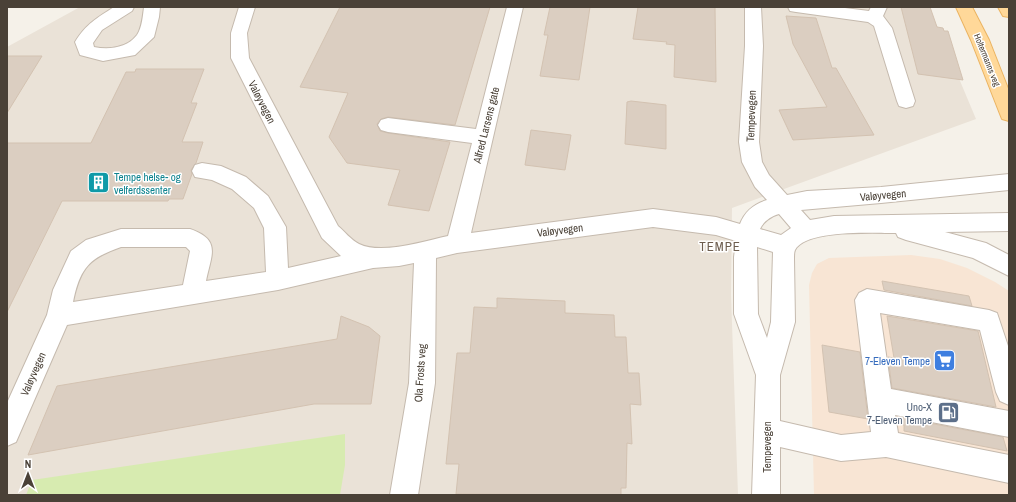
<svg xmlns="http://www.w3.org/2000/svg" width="1016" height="502" font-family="'Archivo Narrow',sans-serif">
	<rect width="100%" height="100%" fill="#f5f1e9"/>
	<path fill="#eae2d7" d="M80 7H929L976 119 732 208 731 295 738 495H7V47Z"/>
	<path fill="#f8e5d4" d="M911 255 940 259 967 268 995 282 1009 291V495H814L809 285 812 273 817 264 829 258Z"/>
	<path fill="#d7ebb0" d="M345 434V465L340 495H26L32 480Z"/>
	<path fill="#dbcec1" stroke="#d3c2b1" d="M340 7H490L455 125 388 117 381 119 377 124 380 131 388 133 450 142 429 211 388 205 400 170 347 163 329 137 348 93 300 87Z
		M550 7H590L579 80 540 76 548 35H544Z
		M638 7H715L716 82 674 77 675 45 666 44 667 42 633 39Z
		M901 7H930L937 27 943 28 944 31H948L963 80 918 74Z
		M786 16 816 18 832 68H836L874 135 793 140 779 110 827 107 793 44Z
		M7 56H42L7 113Z
		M136 69H204L191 103H197L182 142H203L196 163 191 170 192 174 183 199H169L168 201H62L7 312V143H91L126 72H135Z
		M631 101 666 105V149L625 144 627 102Z
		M531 130 571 135 565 170 525 165Z
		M882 281 969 296 972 306 884 290Z
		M497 298 565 301V313L614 315 615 337H626L628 373H639L641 405 630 404 632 444 627 443 626 488H621V495L456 494 459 464H446L457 353H470L474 307 497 308Z
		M341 316 369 327 380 336 371 404H314L28 455 57 386 337 339Z
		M887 316 978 331 996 407 892 388 888 357 894 358Z
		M822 345 860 352 868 419 829 412Z
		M897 417 1003 437 1007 451 904 431V425L898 424Z"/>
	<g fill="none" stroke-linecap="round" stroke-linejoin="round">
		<defs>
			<path id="minor" d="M114 7H134L132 11 102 30 93 43 94 47C109 50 127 48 137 35 142 28 143 15 144 7H160L159 17 154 37 135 55 103 61 80 55 75 42C86 24 97 18 114 7Z
				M239 7H255L247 33 249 58 338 226C344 231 351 240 359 244 382 255 424 241 448 236L472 143 388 132 381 130 378 125 381 120 388 118 476 129 507 7H523L471 233 653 209 716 217 740 224C745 211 754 204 767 200L755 187 742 162 739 142 745 46V7H761L763 46 759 142 762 162 769 175 787 195 807 191 881 187 1009 174V190L881 203 801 210 810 220 834 216 1009 213V231L945 232 986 243 1009 255V276L973 258 906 240 898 237 896 233C875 233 806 229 795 250 794 252 794 256 794 259L795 322 780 375V421L841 435 871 432 855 300 859 293 867 289 989 310 997 313 1009 349V405L1000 401 996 392 980 330 880 313 891 389 1009 411V437L895 415 898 433 1009 455V483L886 457 841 461 780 447V495H752L756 375 734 314V257L736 241 716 235 653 227 457 253 436 258 435 383 418 495H390L409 383 414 263 399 266 373 268 278 290 67 325 16 442 7 446V403L47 315 53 290 71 251 86 240 121 229H190C222 240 211 255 206 281L266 272 264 228 254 208 232 189 212 180 195 177 192 171 195 165 202 163 221 166 246 177 268 196 286 227 288 268 341 256 322 238 231 58V33ZM779 214 791 228 781 235 760 229C763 222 771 216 779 214ZM121 247H186L190 251 183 285 73 302C80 268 89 258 121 247ZM757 247 773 252 771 322 767 338 758 314Z
				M788 7H837L869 11 871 7H887L883 16 892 28 915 101 913 106 906 108 899 106 897 101 874 26 868 22 796 12 790 11Z"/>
			<path id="major" d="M956 7H972L989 40 1009 91V121L1002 119 1000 114 971 40Z
				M998 7H1009V17L1003 16Z"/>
		</defs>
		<use href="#minor" stroke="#c5baae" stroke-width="2"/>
		<use href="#major" stroke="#ebb462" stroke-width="2"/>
		<use href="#minor" fill="#fff" fill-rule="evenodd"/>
		<use href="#major" fill="#ffd899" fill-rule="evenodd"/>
	</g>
	<defs>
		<symbol id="building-square" viewBox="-11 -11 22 22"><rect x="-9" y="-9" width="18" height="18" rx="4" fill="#0f9aa8" stroke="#fff"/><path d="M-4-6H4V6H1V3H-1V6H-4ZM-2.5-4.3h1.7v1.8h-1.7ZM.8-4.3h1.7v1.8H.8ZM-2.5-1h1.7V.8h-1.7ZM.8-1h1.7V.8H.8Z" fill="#fff"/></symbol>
		<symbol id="supermarket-square" viewBox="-11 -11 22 22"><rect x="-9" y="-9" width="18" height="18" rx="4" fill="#3f7fe0" stroke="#fff"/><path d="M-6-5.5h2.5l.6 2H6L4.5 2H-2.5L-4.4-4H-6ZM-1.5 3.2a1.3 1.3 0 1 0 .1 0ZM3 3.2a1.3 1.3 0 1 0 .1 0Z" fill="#fff"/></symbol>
		<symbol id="fuel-square" viewBox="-11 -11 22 22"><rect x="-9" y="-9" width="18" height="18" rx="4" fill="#5c6f8a" stroke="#fff"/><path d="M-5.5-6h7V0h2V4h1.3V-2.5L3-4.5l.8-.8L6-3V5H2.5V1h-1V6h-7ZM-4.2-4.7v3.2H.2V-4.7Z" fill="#fff"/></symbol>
	</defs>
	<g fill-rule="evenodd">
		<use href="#building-square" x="86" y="170" width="25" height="25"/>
		<use href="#supermarket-square" x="932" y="348" width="25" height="25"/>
		<use href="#fuel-square" x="936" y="400" width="25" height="25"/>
	</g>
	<g text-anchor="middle" stroke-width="3" stroke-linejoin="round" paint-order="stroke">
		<g font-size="9" fill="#4a4137" stroke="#fff">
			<text transform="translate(987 60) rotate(68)" y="3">Holtermanns veg</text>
		</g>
		<g font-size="11" fill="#4a4137" stroke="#fff">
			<text transform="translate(262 102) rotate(63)" y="4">Valøyvegen</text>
			<text transform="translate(751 116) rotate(-88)" y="4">Tempevegen</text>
			<text transform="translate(486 125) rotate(-76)" y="4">Alfred Larsens gate</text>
			<text transform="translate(883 195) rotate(-5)" y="4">Valøyvegen</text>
			<text transform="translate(560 230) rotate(-7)" y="4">Valøyvegen</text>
			<text transform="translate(420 373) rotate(-86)" y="4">Ola Frosts veg</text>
			<text transform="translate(33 374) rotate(-66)" y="4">Valøyvegen</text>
			<text transform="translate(767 447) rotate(-90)" y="4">Tempevegen</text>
		</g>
		<g font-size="11" fill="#0d838f" stroke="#fff" text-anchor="start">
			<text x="114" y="181">Tempe helse- og<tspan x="114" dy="13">velferdssenter</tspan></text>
		</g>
		<g font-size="11" fill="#366cbe" stroke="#fff" text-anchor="end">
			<text x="930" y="365">7-Eleven Tempe</text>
		</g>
		<g font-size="11" fill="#4e5e75" stroke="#fff" text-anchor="end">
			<text x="932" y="411">Uno-X<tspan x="932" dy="13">7-Eleven Tempe</tspan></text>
		</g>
		<g font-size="13" letter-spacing="1" fill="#6d5d4e" stroke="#fff">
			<text x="720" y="251">TEMPE</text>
		</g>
	</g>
	<rect width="1016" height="502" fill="none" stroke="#4a4137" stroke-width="16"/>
	<g transform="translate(28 474)" stroke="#ffffff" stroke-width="3" paint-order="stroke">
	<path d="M0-3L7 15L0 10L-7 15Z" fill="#4a4137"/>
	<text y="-6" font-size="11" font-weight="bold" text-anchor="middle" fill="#4a4137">N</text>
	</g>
</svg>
